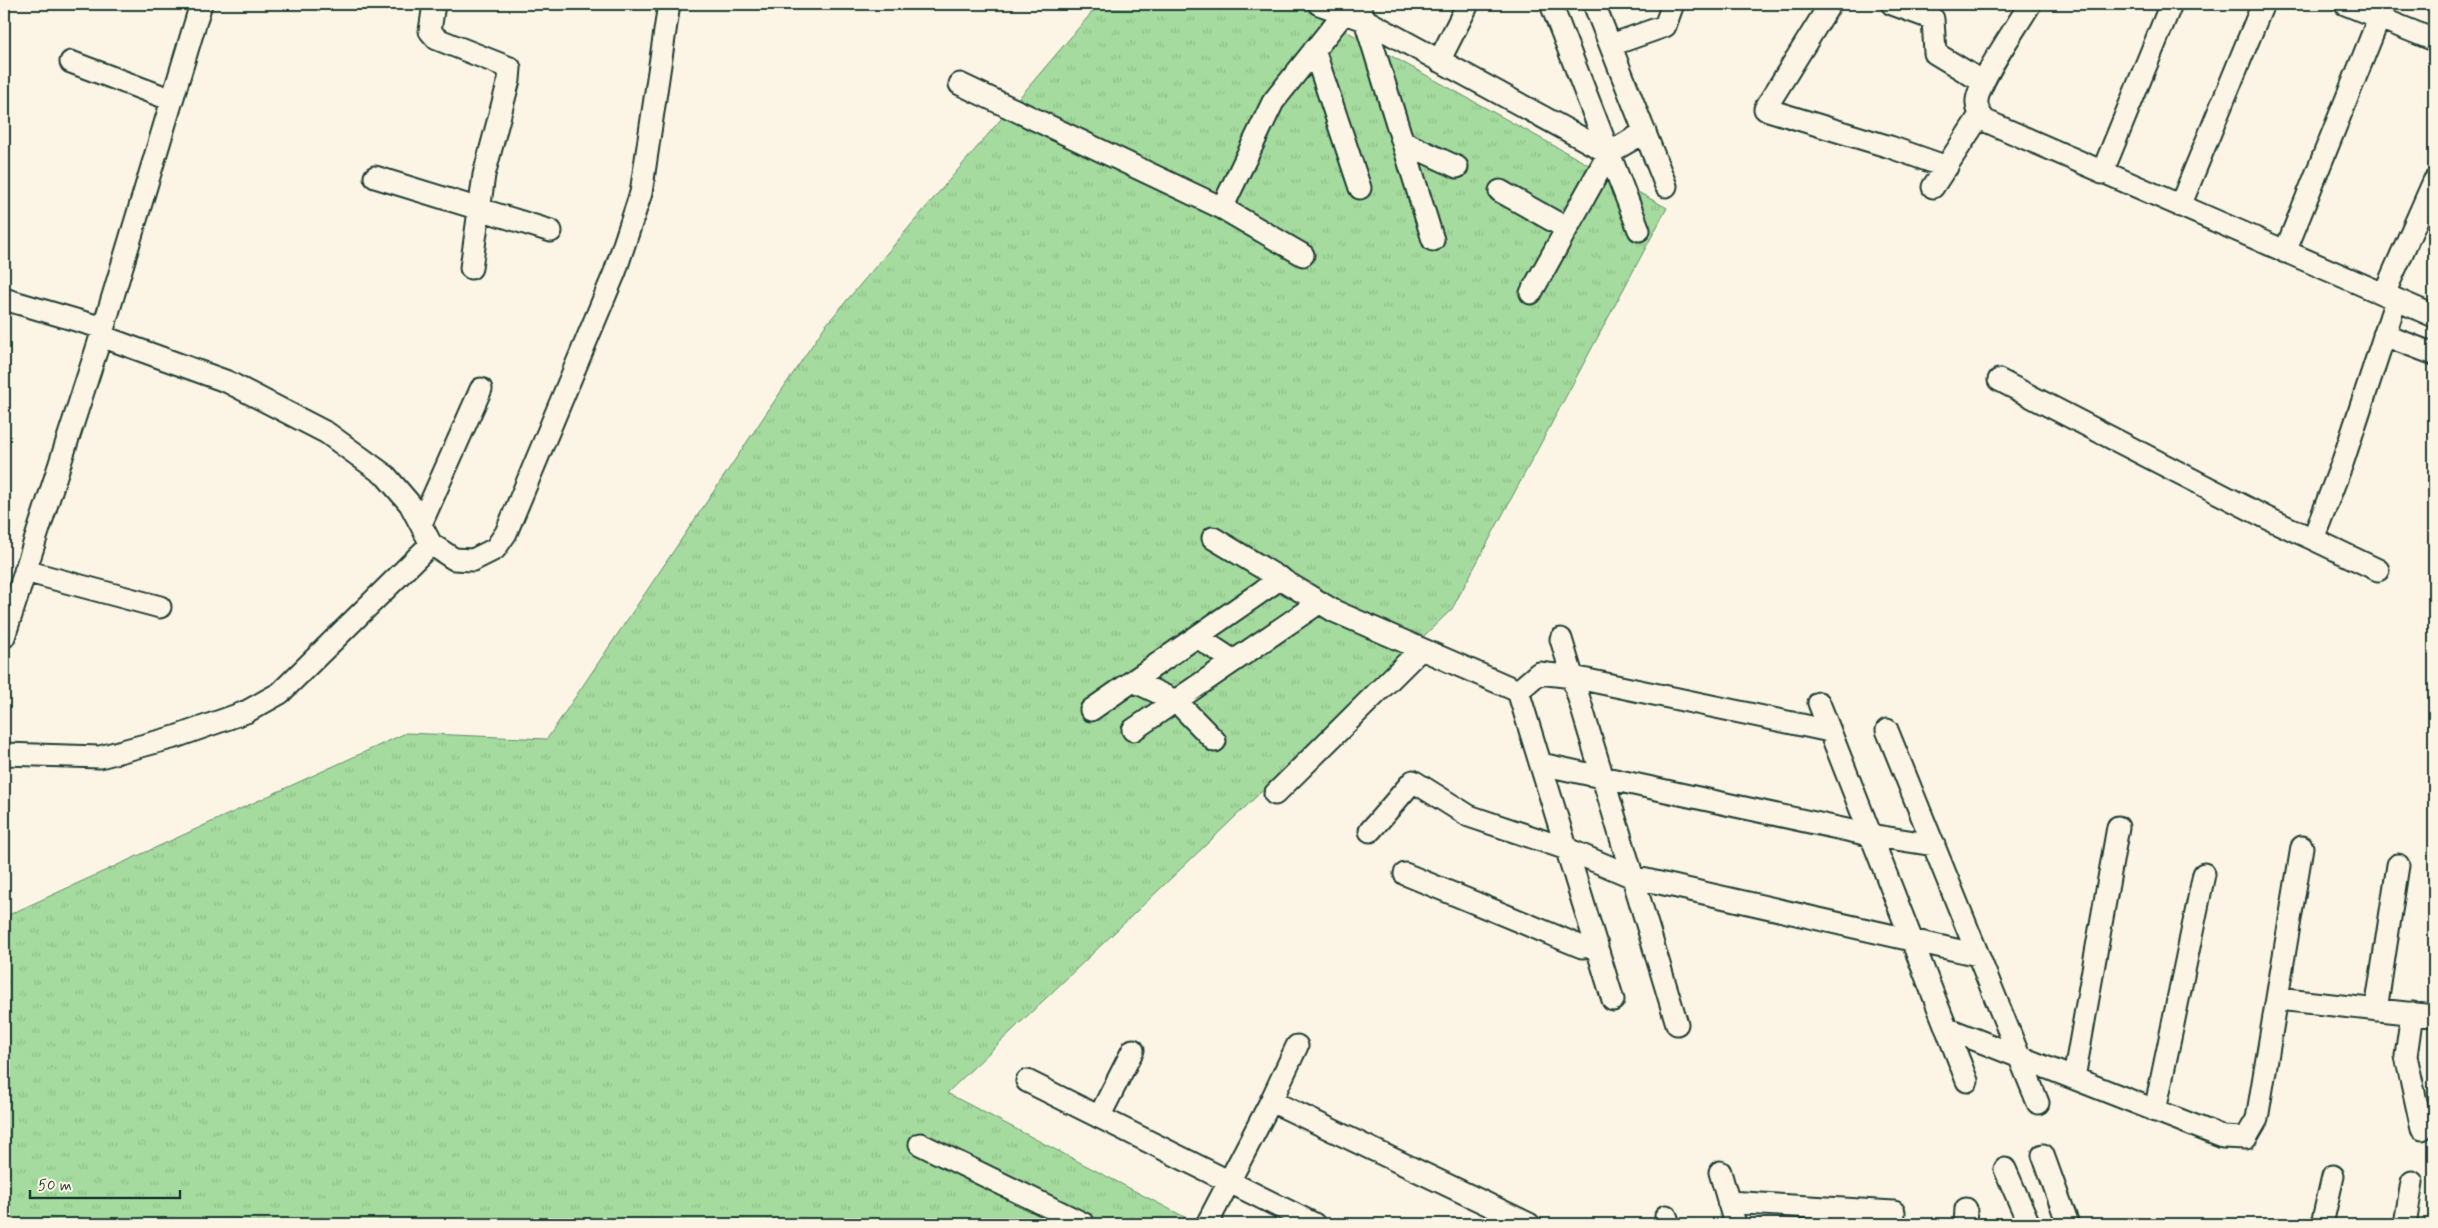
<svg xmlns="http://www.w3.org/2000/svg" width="2438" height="1228" font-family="Mynerve,sans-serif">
	<defs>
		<pattern id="grass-tufts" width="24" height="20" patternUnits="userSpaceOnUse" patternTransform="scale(1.25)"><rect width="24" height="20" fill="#a5db9e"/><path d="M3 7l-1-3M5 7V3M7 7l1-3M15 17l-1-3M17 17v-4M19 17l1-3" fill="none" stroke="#8ebd89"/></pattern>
	</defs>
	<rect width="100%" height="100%" fill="#fcf5e5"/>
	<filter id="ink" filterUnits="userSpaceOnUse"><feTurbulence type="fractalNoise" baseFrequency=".02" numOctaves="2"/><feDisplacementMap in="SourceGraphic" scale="10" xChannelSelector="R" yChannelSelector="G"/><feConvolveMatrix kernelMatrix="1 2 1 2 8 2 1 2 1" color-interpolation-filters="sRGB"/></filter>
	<g filter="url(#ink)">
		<path fill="url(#grass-tufts)" stroke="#628c69" d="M1099 4H1297L1667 208 1452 609 947 1093 1198 1224H4V917L406 733 547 739 825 326Z"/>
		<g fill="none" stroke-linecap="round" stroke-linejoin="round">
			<defs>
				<path id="street" d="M434 4 430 31 437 39 510 68 509 80 484 175 471 268
					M1319 4 1365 20 1609 153
					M1551 4 1639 230
					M1594 4 1666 186
					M1830 4 1765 109 1890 147 1947 167
					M1892 4 1933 19 1935 53 1983 82
					M2030 4C2018 25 1980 78 1977 100 1976 109 1980 115 1986 121L2434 316
					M2345 4 2434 40
					M1363 14 1433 240
					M1611 45 1665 26 1673 4
					M1314 50 1360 188
					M1439 61 1468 4
					M71 62 172 100
					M960 84 1222 208 1303 255
					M1403 142 1457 167
					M2102 173 2171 4
					M375 177 551 231
					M1933 187 1980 115
					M1500 191 1566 228
					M2180 206 2263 4
					M1222 208 1273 102 1344 13
					M2285 252 2379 18
					M1531 293 1609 153 1645 132
					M2384 294 2434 181
					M4 299 103 328
					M2384 335 2434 354
					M101 336 228 382 327 433 386 476 410 504 431 544 454 559 473 560 495 549 506 533 615 272 641 193 669 4
					M1999 380 2267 518 2313 539 2343 461 2396 300
					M421 524 481 389
					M1213 538 1334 611 1518 691
					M2313 539 2378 570
					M25 571 160 607
					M4 637 101 336 201 4
					M1197 637 1234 661
					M1561 639 1677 1024
					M1133 681 1176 701 1215 741
					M1819 703 1967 1081
					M1091 710 1281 578
					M1133 730 1320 602
					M1887 730 2038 1103
					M4 754 100 757 175 737 246 712 280 693 431 544
					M1541 764 1870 835 1934 845
					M1275 794 1421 649
					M1370 831 1413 781 1469 816 1567 849 1633 877 1978 955
					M1405 874 1582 947 1597 945
					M2278 999 2434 1016
					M1613 1000 1518 691 1539 673 1573 677 1830 731
					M2376 1010 2398 865
					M2412 1013 2406 1056 2422 1129
					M1946 1028 2223 1137 2246 1138 2257 1119 2302 847
					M2074 1078 2118 827
					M1027 1081 1314 1224
					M1271 1101 1529 1224
					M2155 1111 2204 874
					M1099 1117 1133 1050
					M920 1144 1084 1224
					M2043 1155 2068 1224
					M2005 1169 2029 1224
					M1720 1172 1735 1224
					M1728 1202 1894 1212 1893 1224
					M1666 1216 1669 1224
					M1207 1224 1271 1101 1297 1046
					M1965 1224 1966 1209
					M2322 1224 2333 1176
					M2405 1224 2412 1182"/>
			</defs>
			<use href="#street" stroke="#1f3d34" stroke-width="25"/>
			<use href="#street" stroke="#fcf5e5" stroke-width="21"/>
		</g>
	</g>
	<rect width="2438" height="1228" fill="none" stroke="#fcf5e5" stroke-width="20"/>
	<rect x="10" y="10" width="2418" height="1208" fill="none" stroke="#1f3d34" stroke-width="2" filter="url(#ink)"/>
	<path d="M30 1190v8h150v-8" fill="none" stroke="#1f3d34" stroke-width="2.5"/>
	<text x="38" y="1190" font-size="15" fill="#1f3d34" stroke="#fcf5e5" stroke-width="4" paint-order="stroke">50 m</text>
</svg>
